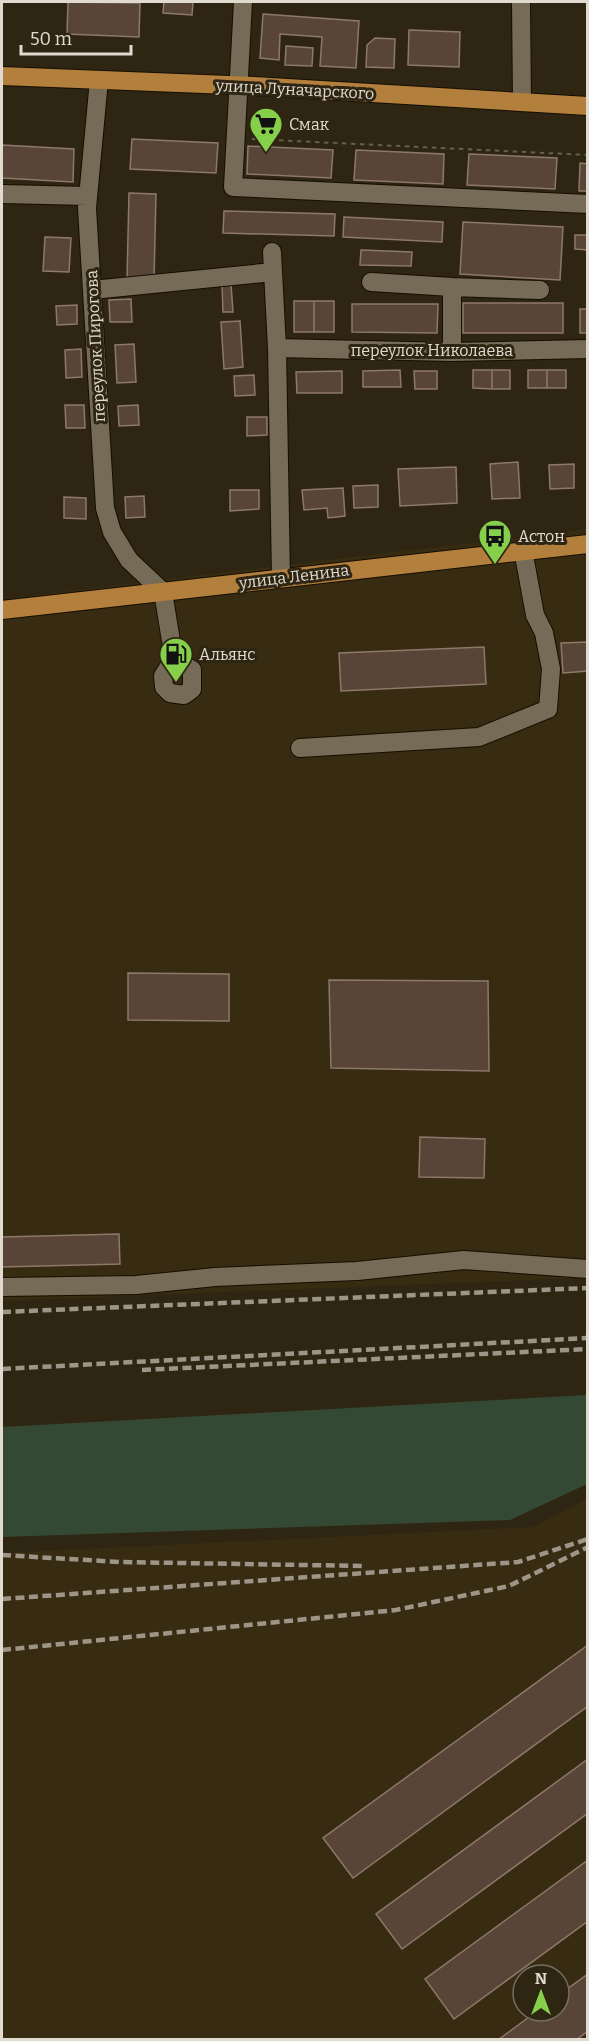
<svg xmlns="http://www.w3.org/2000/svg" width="589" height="2041" font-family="Bitter,serif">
	<rect width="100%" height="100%" fill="#2e2613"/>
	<path fill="#372b11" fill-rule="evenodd" d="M587 529V1278L2 1301V599Z
		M587 1499V2039H2V1553L532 1527ZM523 1975H559V2011H523Z"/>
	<path fill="#344933" d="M587 1395V1484L510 1520 2 1537V1427Z"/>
	<path fill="#584538" stroke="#8d786a" stroke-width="1.5" d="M68 2 140 3 139 37 67 34Z
		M164 2H193L192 15 163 13Z
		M263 14 359 21 356 68 320 66 322 37 280 34 279 60 260 58Z
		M409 30 460 32 459 67 408 65Z
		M375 38 395 39 394 68 366 67 367 45Z
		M286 46 313 48 312 66 285 65Z
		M132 139 218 143 216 173 130 169Z
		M2 145 74 149 73 182 2 178Z
		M248 146 333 150 331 178 247 174Z
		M356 150 444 154 443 184 354 180Z
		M469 154 557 158 555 189 467 185Z
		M580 163 588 164V191H579Z
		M129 193 156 194 154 280 127 279Z
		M224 211 335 214 334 236 223 233Z
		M344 217 443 222 442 242 343 237Z
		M463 222 563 227 560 280 460 274Z
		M575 235H588V250L575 249Z
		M45 237 71 238 69 272 43 271Z
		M361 250 412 252 411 266 360 265Z
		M222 284H231L233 312H223Z
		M131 299 132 322H110L109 300Z
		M294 301H314V332H294Z
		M314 301H334V332H314Z
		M463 303H563V333H463Z
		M352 304H438L437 333 352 332Z
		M77 305V324L57 325 56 306Z
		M580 309H588V333H580Z
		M240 321 243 367 224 369 221 322Z
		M134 344 136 382 117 383 115 345Z
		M81 349 82 377 66 378 65 350Z
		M400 370 401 387H363V371Z
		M473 370H492V389L473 388Z
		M492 370H510V389H492Z
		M528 370H547V388H528Z
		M547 370H566V388H547Z
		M342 371V393H297L296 372Z
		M414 371H437V389H415Z
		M254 375 255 395 235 396 234 376Z
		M65 405H84L85 428H66Z
		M138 405 139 425 119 426 118 406Z
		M247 417H267V435L247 436Z
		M518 462 520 498 492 499 490 464Z
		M574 464V488L550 489 549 465Z
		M456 467 457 503 400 506 398 469Z
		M378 485V507L354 508 353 486Z
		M343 488 345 516 328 518 327 508 304 510 302 490Z
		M230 490H259V509L230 511Z
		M144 496 145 517 126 518 125 497Z
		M64 497 86 498V519L64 518Z
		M588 642V671L563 673 561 643Z
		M484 647 486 684 341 691 339 653Z
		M128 973 229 974V1021L128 1020Z
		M329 980 488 981 489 1071 331 1068Z
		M420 1137 485 1139 484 1178 419 1177Z
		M119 1234 120 1264 2 1267V1237Z
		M588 1645V1706L353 1878 323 1838Z
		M588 1759V1813L402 1949 376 1914Z
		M588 1860V1921L454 2019 425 1979Z
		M588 1974V2031L576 2040H498L537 2011H559V1995Z"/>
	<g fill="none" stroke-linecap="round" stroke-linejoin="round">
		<defs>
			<path id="minor" d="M243 2 233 187 588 204
				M521 2 522 102
				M99 80 87 208 105 508 112 532 129 560 163 592 174 659 163 676 164 687 170 693 184 695 192 689V670L174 659
				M2 194 88 196
				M272 252 277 348 281 578
				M371 282 452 287
				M92 290 273 272
				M277 348 452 352 588 349
				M452 352V287L540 290
				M300 748 479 737 548 709 551 669 544 633 535 615 523 550
				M2 1287 136 1285 215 1277 357 1271 464 1260 588 1269"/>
			<path id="major" d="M2 76 254 86 588 106
				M2 610 588 544"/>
		</defs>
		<use href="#minor" stroke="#160e01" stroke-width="20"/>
		<use href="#major" stroke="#160e01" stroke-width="20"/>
		<path stroke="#665f4f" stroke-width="2" stroke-dasharray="4.5 4.5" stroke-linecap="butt" d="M252 139 588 155"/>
		<use href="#minor" stroke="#756b56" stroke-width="18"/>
		<use href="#major" stroke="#b27f3d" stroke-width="18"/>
		<path stroke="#9d9688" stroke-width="4.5" stroke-dasharray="9 4.5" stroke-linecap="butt" d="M2 1312 588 1288
			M2 1369 588 1338
			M142 1370 588 1349
			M2 1555 120 1562 364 1566
			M2 1599 518 1562 588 1539
			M2 1650 396 1610 509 1586 588 1547"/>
	</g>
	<defs>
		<symbol id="supermarket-pin" viewBox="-11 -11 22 30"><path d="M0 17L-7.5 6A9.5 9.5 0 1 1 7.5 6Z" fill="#86cf4b" stroke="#2e2613"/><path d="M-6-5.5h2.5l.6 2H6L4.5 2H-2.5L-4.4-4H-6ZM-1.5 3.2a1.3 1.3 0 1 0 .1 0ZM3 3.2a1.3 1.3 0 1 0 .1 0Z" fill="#111"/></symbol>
		<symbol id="bus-pin" viewBox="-11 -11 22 30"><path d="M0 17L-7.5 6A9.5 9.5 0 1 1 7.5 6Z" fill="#86cf4b" stroke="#2e2613"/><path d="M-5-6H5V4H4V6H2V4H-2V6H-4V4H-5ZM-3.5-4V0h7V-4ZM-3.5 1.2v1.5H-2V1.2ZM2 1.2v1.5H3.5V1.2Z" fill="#111"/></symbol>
		<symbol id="fuel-pin" viewBox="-11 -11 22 30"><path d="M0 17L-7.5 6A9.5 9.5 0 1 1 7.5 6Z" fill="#86cf4b" stroke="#2e2613"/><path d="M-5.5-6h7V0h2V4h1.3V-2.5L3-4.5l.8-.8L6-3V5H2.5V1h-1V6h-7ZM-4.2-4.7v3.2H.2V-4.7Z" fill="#111"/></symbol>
	</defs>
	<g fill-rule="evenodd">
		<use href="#supermarket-pin" x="247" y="105" width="38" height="52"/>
		<use href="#bus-pin" x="476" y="517" width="38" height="52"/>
		<use href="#fuel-pin" x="157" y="635" width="38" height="52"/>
	</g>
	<g text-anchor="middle" stroke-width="6" stroke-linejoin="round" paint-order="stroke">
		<g font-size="16" fill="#e0dacf" stroke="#2e2613">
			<text transform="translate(295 89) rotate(3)" y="6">улица Луначарского</text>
			<text transform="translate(95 346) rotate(-93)" y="6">переулок Пирогова</text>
			<text x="432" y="356">переулок Николаева</text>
			<text transform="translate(294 576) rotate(-7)" y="6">улица Ленина</text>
		</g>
		<g font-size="16" fill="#e0dacf" stroke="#2e2613" text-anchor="start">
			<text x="289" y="130">Смак</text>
			<text x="518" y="542">Астон</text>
			<text x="199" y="660">Альянс</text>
		</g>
	</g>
	<rect width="589" height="2041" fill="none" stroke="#e0dacf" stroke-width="6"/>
	<g transform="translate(541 1993)"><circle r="28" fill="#2e2613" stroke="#756e5e" stroke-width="1.5"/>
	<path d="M0-4.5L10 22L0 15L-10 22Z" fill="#86cf4b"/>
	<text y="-9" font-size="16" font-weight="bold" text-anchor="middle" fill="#e0dacf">N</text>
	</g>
	<path d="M21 45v9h110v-9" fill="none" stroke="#e0dacf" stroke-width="3"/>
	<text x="30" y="45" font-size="18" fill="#e0dacf" stroke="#2e2613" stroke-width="4.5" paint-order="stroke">50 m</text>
</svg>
